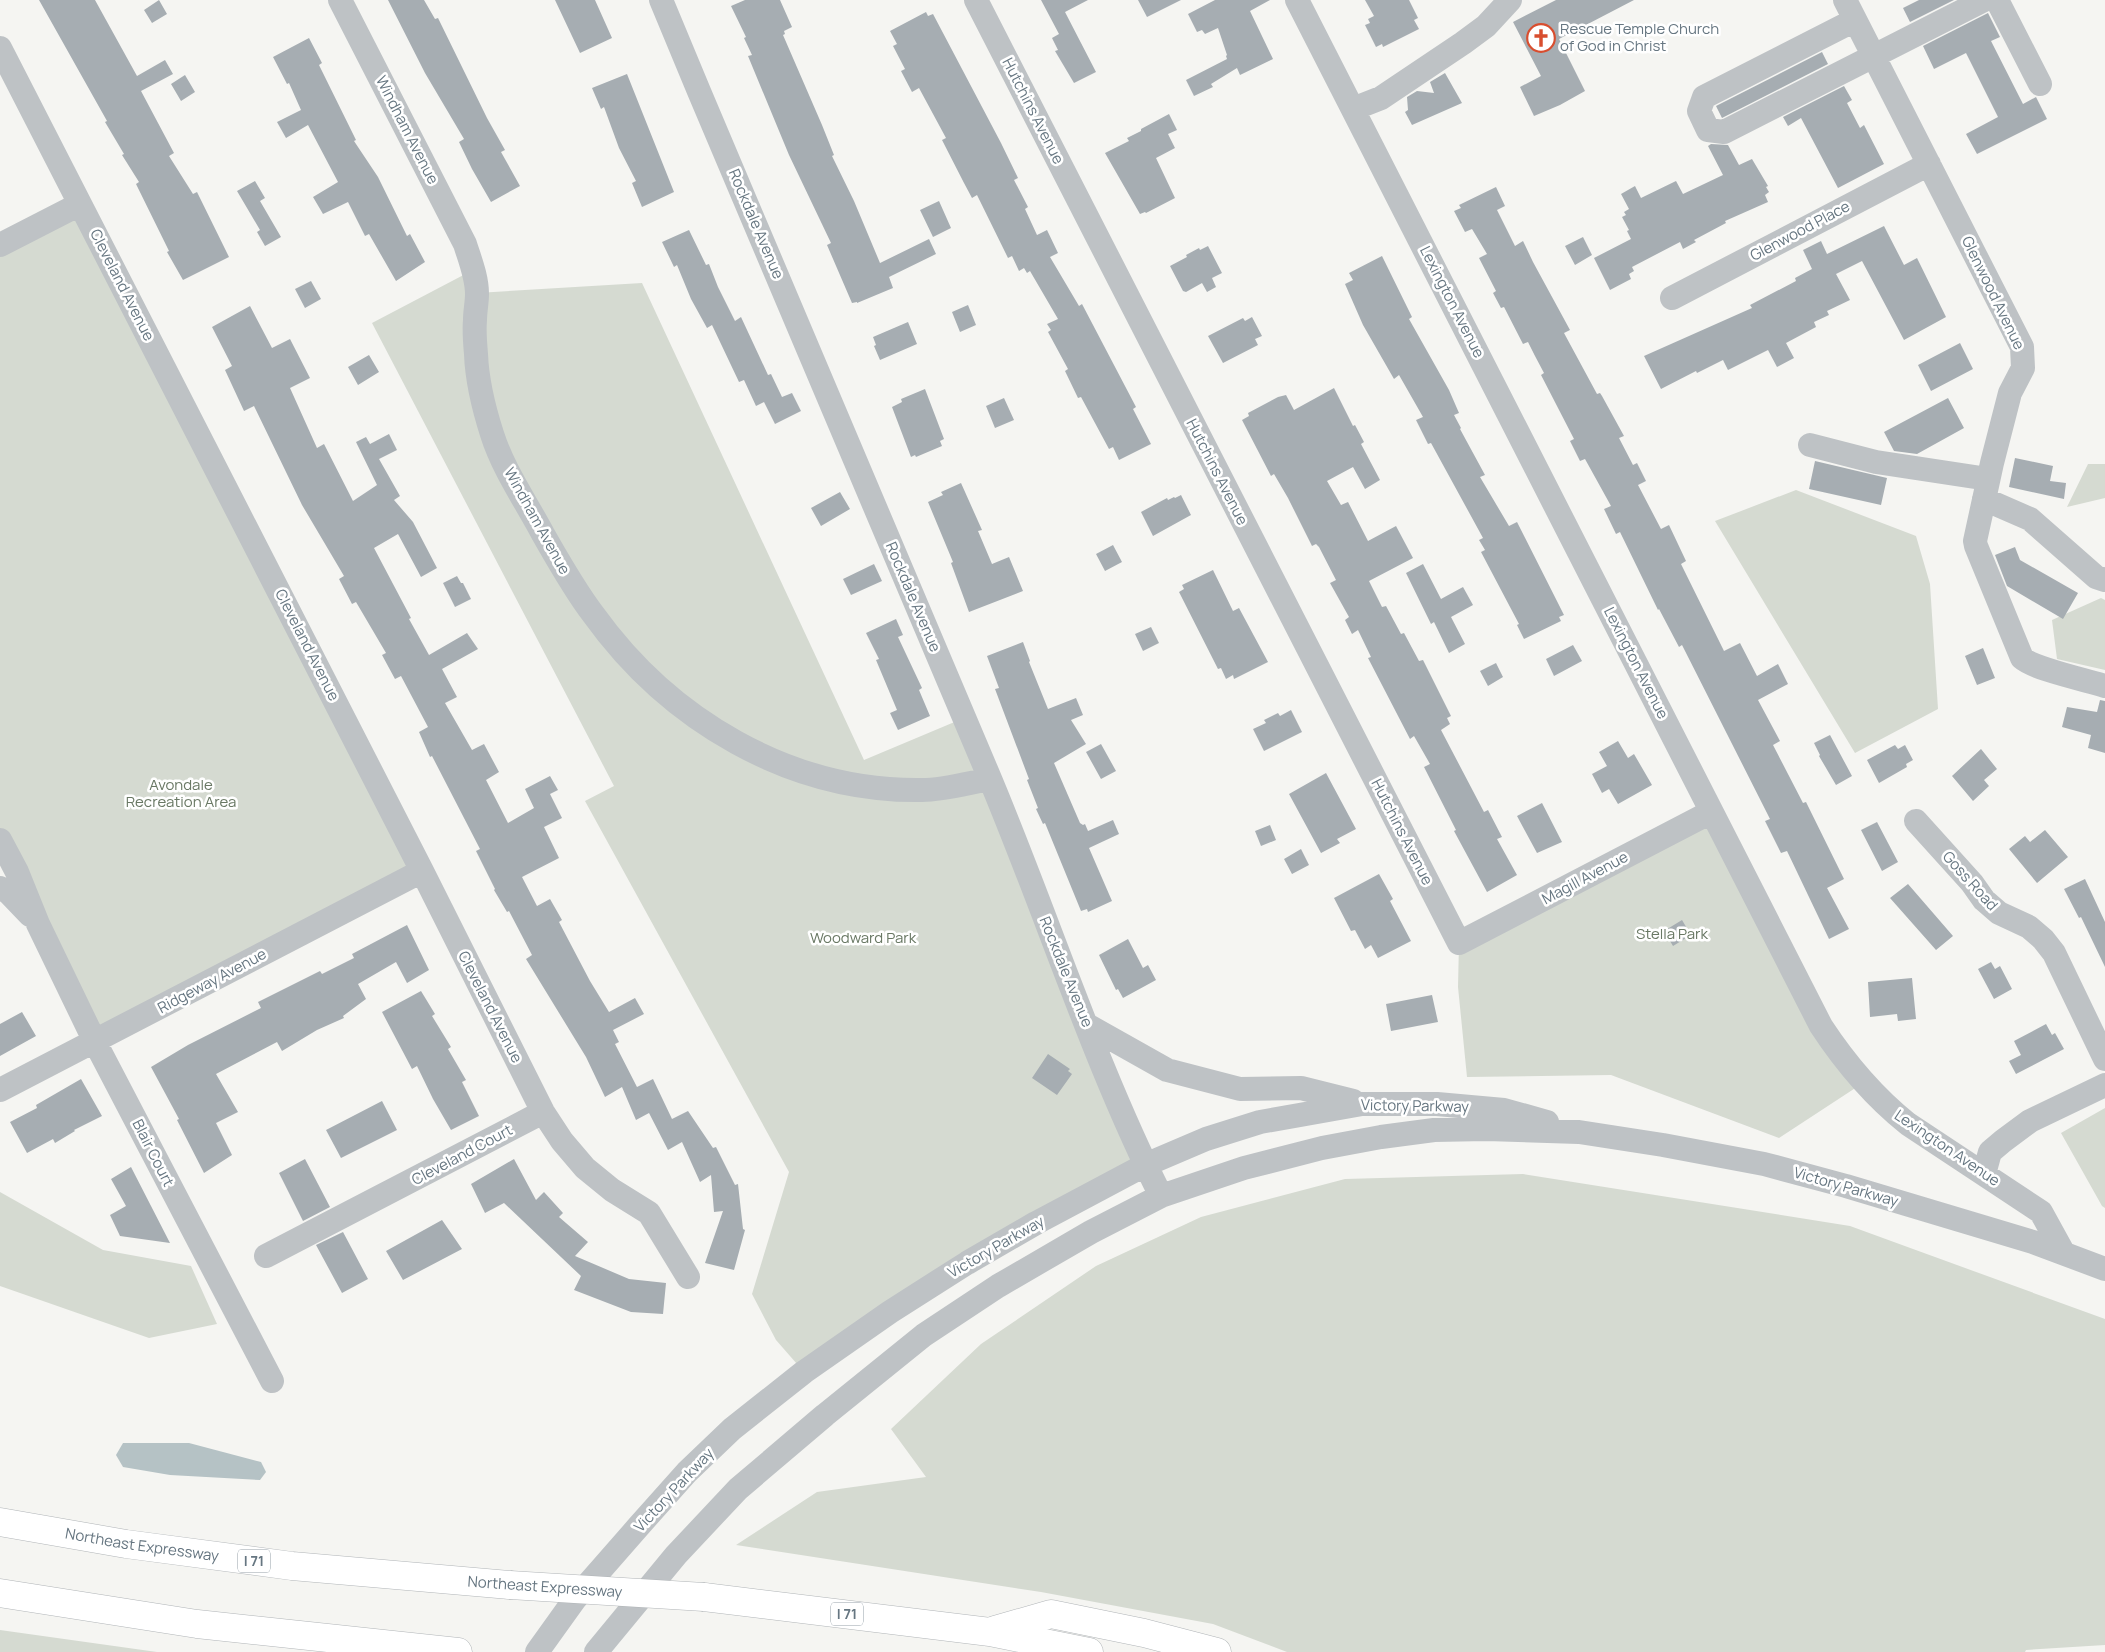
<svg xmlns="http://www.w3.org/2000/svg" width="2105" height="1652" font-family="Manrope,sans-serif">
	<rect width="100%" height="100%" fill="#f5f5f2"/>
	<path fill="#d5dad1" d="M80 204 422 871 95 1042 0 840V245Z
		M473 270 477 293 642 283 864 760 964 718 1145 1165 804 1372 776 1340 752 1294 789 1172 585 801 614 786 372 323Z
		M2088 464H2105V498L2067 507Z
		M1796 490 1916 536 1930 584 1938 709 1855 753 1715 521Z
		M2101 598 2105 600V670L2057 659 2052 620Z
		M1711 812 1863 1083 1779 1138 1611 1075 1467 1077 1458 987 1459 943Z
		M2105 1108V1208L2102 1206 2061 1133Z
		M1523 1174 1850 1226 2105 1319V1645L2026 1650 2025 1652H1287L1213 1624 1041 1592 736 1545 817 1492 926 1477 891 1429 981 1344 1096 1266 1201 1217 1345 1179Z
		M0 1192 103 1250 191 1266 217 1324 149 1338 0 1286Z
		M0 1630 157 1652H0Z"/>
	<path fill="#b5c2c5" d="M123 1443H189L261 1462 266 1472 260 1480 170 1475 123 1467 116 1455Z"/>
	<path fill="#a6adb2" d="M39 0H95L137 76 165 60 173 74 141 91 174 153 169 156 193 194 197 192 229 257 183 280 167 252 169 251 136 184 139 182 122 155 124 154 105 122 107 121Z
		M159 0 167 14 152 23 144 10Z
		M388 0H424L435 19 438 18 487 118 505 150 501 152 520 186 491 202 472 169 459 142 464 139 425 73Z
		M555 0H595L612 38 580 53Z
		M745 0H780L792 27 784 31 785 34 783 35 822 125 834 155 832 156 854 201 880 263 929 239 936 254 889 277 893 288 857 303V302L852 303 827 245 831 243 789 155 748 56 752 55 744 38 746 37 731 6Z
		M1041 0H1088L1065 12 1096 72 1074 83 1055 51 1058 50 1052 38 1059 34Z
		M1138 0H1181L1147 17Z
		M1215 0H1270L1250 11 1273 59 1240 75 1237 68 1211 84 1213 87 1194 96 1186 80 1227 59 1226 56 1227 55 1218 28 1205 34 1202 30 1197 32 1188 14Z
		M1365 0H1409L1418 18 1414 20 1419 29 1383 47 1382 44 1376 47 1365 25 1370 23 1368 19 1374 16Z
		M1556 0H1634L1559 39 1585 91 1560 105 1534 116 1520 87 1541 76 1513 22Z
		M1919 0H1954L1910 22 1903 8Z
		M926 12 928 16 933 14 1001 143 1018 178 1014 180 1028 207 1025 209 1037 235 1047 230 1058 253 1050 257 1079 306 1082 304 1136 407 1133 409 1151 444 1119 460 1113 447 1109 449 1081 397 1078 398 1065 371 1068 369 1048 332 1051 330 1047 324 1058 319 1030 271 1027 273 1024 268 1019 271 1012 256 1008 258 977 195 972 198 964 183 942 140 946 138 919 88 912 92 901 71 905 69 893 46 897 44 890 31Z
		M1988 13 2000 37 1991 41 2023 104 2036 97 2047 119 1977 154 1966 134 1998 117 1966 53 1934 69 1923 46Z
		M309 38 322 63 319 65 356 140 354 141 378 177 407 236 410 234 425 262 396 281 369 234 365 236 348 202 323 214 313 197 338 182 308 125 286 138 277 122 301 110 289 83 287 84 273 57Z
		M1822 52 1828 64 1722 118 1716 106Z
		M1445 73 1462 103 1412 125 1405 112 1408 110 1407 97 1417 91 1434 93 1430 82Z
		M627 74 674 192 642 207 632 183 636 181 619 148 604 107 601 109 592 88Z
		M185 75 195 92 181 101 171 84Z
		M1844 86 1852 100 1847 103 1860 128 1864 125 1884 164 1838 188 1801 118 1788 126 1783 117Z
		M1169 114 1177 130 1168 134 1175 148 1156 158 1175 198 1146 213 1145 212 1140 214 1105 153 1129 141 1127 138 1141 131V129Z
		M1711 144 1728 145 1739 165 1752 159 1768 186 1766 187 1769 192 1765 195 1768 202 1725 221 1726 223 1694 240 1696 242 1683 249 1680 242 1632 267 1634 271 1629 274 1631 279 1610 290 1594 258 1631 239 1627 231 1629 230 1622 217 1626 215 1624 212 1629 209 1621 194 1635 186 1641 198 1676 181 1683 194 1723 175 1708 146Z
		M255 181 265 198 260 201 281 237 265 246 257 232 260 230 237 191Z
		M1496 187 1505 206 1497 210 1515 246 1523 241 1533 262 1570 330 1564 333 1597 394 1600 393 1602 396 1624 436 1619 438 1633 465 1637 463 1646 481 1638 485 1661 529 1669 525 1686 561 1681 564 1724 651 1740 643 1757 676 1778 664 1788 684 1758 700 1780 741 1773 745 1803 803 1806 802 1844 879 1827 888 1849 929 1829 939 1787 851 1781 853 1765 821 1770 819 1682 645 1679 647 1659 609 1658 610 1620 532 1616 534 1604 509 1611 506 1585 459 1580 461 1570 441 1574 439 1541 375 1544 373 1535 356 1528 342 1523 344 1504 307 1501 308 1493 293 1496 291 1479 258 1487 254 1472 229 1465 232 1454 211 1461 208 1459 205Z
		M939 201 951 228 933 237 920 210Z
		M1884 226 1904 265 1917 258 1946 317 1904 340 1862 261 1836 274 1850 300 1827 311 1829 315 1814 322 1816 327 1786 343 1794 358 1777 367 1768 350 1728 370 1723 360 1697 373 1696 371 1661 389 1644 356 1752 308 1750 305 1796 281 1795 278 1812 269 1803 250 1821 241 1827 254Z
		M689 230 706 265 709 264 718 287 735 321 741 317 768 375 771 374 782 397 792 393 801 411 775 424 764 402 756 406 744 380 739 382 712 325 707 328 691 299 677 265 674 267 662 242Z
		M1583 237 1592 255 1575 265 1565 246Z
		M1208 246 1222 273 1212 278 1216 287 1207 292 1202 283 1186 292 1183 291 1170 266 1187 257 1186 255 1199 248 1200 250Z
		M1382 256 1412 317 1409 319 1449 390 1459 413 1454 415 1461 428 1460 429 1485 475 1480 477 1509 526 1517 522 1564 615 1559 617 1561 621 1524 639 1517 625 1519 624 1481 552 1485 550 1479 540 1483 538 1431 443 1428 444 1416 420 1423 417 1399 375 1394 379 1363 325 1345 284 1353 280 1349 273Z
		M311 281 321 299 305 308 295 289Z
		M968 305 976 325 960 332 952 312Z
		M250 306 272 348 290 339 310 378 290 388 317 448 324 444 353 501 377 485 356 442 366 437 370 444 389 434 397 450 379 459 400 496 394 500 413 522 437 568 421 577 398 534 374 548 411 618 409 619 429 655 467 633 478 649 442 669 457 697 445 703 472 750 484 744 499 772 486 780 508 823 534 808 525 789 550 776 558 790 550 794 562 818 544 827 559 858 522 877 537 906 550 899 562 920 559 922 590 981 609 1012 635 998 644 1014 613 1030 619 1042 615 1044 637 1087 653 1079 672 1119 688 1111 713 1148 716 1147 735 1185 738 1184 743 1229 745 1230 734 1270 705 1263 723 1211 714 1212 711 1175 700 1182 682 1142 668 1150 649 1113 636 1120 622 1087 605 1097 586 1057 526 959 532 955 509 911 507 912 494 890 495 889 476 851 480 849 432 756 430 757 419 732 428 727 401 676 395 679 382 655 386 653 356 602 352 604 339 579 344 576 302 505 254 406 244 411 225 370 232 366 212 327Z
		M1252 317 1262 336 1255 339 1258 345 1223 363 1208 336 1243 318 1245 321Z
		M908 322 917 344 880 360 874 346 876 345 873 337Z
		M1960 343 1973 369 1931 391 1918 365Z
		M369 355 379 372 358 385 348 367Z
		M1334 388 1353 426 1355 425 1364 442 1361 444 1380 480 1365 489 1353 467 1327 481 1341 505 1348 502 1368 541 1396 526 1413 558 1369 581 1382 607 1386 606 1401 634 1404 633 1419 661 1423 660 1451 716 1447 718 1450 724 1441 730 1484 812 1488 810 1502 837 1497 839 1517 875 1487 892 1454 831 1456 830 1424 767 1430 764 1414 736 1410 739 1368 658 1371 657 1358 630 1352 634 1345 620 1349 617 1330 583 1336 580 1319 547 1316 544 1312 546 1288 498 1274 474 1271 476 1242 420 1249 416 1248 413 1278 397 1286 395 1294 410Z
		M925 389 944 439 940 441 942 446 916 457 915 455 911 457 892 407 902 402 901 399Z
		M1004 398 1014 420 995 428 986 406Z
		M1948 398 1964 428 1917 454 1894 451 1884 432Z
		M2015 458 2053 466 2050 481 2066 483 2064 499 2009 487Z
		M1815 461 1887 478 1881 505 1809 489Z
		M961 483 982 530 978 531 992 564 1009 557 1023 591 969 612 951 563 953 562 928 502 943 495 941 492Z
		M840 492 850 509 821 526 811 508Z
		M1181 495 1191 515 1153 536 1141 512 1167 498 1168 500 1174 497 1175 498Z
		M1113 545 1122 562 1105 571 1096 554Z
		M2015 547 2020 560 2078 593 2063 619 2007 586 1995 555Z
		M874 564 882 581 851 595 843 579Z
		M1423 564 1441 599 1463 587 1473 605 1451 617 1465 644 1449 653 1434 622 1431 624 1406 573Z
		M1213 570 1233 611 1239 608 1268 662 1234 679 1233 675 1226 679 1221 668 1218 669 1179 592 1184 589 1182 585Z
		M457 576 461 583H463L471 599 455 607 443 583Z
		M896 619 903 635 898 637 922 688 919 690 930 716 898 730 890 713 897 710 876 660 879 659 866 633Z
		M1151 627 1159 643 1143 651 1135 634Z
		M1023 642 1030 661 1029 662 1048 709 1076 698 1083 715 1071 720 1086 744 1054 763 1080 823 1083 825 1085 824 1088 831 1113 820 1119 834 1089 848 1112 901 1088 912 1087 909 1081 911 1045 823 1043 824 1036 809 1038 808 1027 780 1029 779 995 689 999 688 987 656Z
		M1573 645 1582 661 1554 676 1546 659Z
		M1983 648 1995 678 1977 685 1965 656Z
		M1496 663 1503 677 1488 686 1480 671Z
		M2100 700 2105 701V753L2088 748 2091 735 2062 727 2067 707 2097 712Z
		M1291 710 1302 732 1264 751 1253 729 1266 723 1264 720 1278 713 1280 716Z
		M1830 735 1852 776 1836 785 1819 756 1820 755 1814 743Z
		M1618 741 1628 758 1634 754 1652 785 1618 804 1609 789 1602 793 1592 774 1607 766 1599 752Z
		M1101 744 1116 771 1101 779 1086 752Z
		M1895 745 1898 749 1905 745 1913 760 1906 764 1907 767 1879 783 1867 760Z
		M1981 749 1997 769 1984 780 1989 786 1973 801 1952 776Z
		M1326 773 1356 829 1337 839 1340 843 1321 853 1289 794Z
		M1542 803 1562 842 1537 853 1517 816Z
		M1877 822 1898 862 1882 871 1861 830Z
		M1270 825 1276 840 1261 846 1255 831Z
		M2045 830 2068 857 2037 883 2009 849 2025 836 2030 842Z
		M1301 849 1309 865 1292 874 1284 859Z
		M1379 874 1393 899 1390 901 1411 941 1378 958 1371 945 1365 949 1355 930 1351 931 1334 898Z
		M2085 879 2105 922V967L2081 917 2079 918 2064 889Z
		M1908 884 1953 936 1936 950 1890 898Z
		M1682 920 1691 935 1673 946 1664 931Z
		M407 925 429 970 407 983 396 962 358 984 366 999 343 1016 344 1018 317 1030 282 1051 277 1042 216 1074 238 1112 216 1123 232 1155 204 1173 177 1120 179 1119 151 1067 188 1045 261 1008 258 1002 320 971 322 974 354 958 352 954Z
		M1128 939 1143 968 1148 965 1156 980 1123 998 1118 989 1116 990 1099 955Z
		M1991 962 1995 969 2000 966 2012 989 1994 999 1978 969Z
		M1912 978 1916 1019 1898 1021 1897 1014 1870 1017 1868 982Z
		M421 991 435 1014 432 1016 451 1047 448 1049 466 1080 462 1082 479 1116 451 1130 433 1099 417 1066 412 1069 382 1012Z
		M1432 995 1438 1022 1391 1031 1386 1004Z
		M22 1012 36 1036 0 1056V1024Z
		M2046 1024 2052 1035 2055 1033 2064 1049 2016 1074 2009 1061 2021 1055 2014 1041Z
		M1048 1054 1070 1069 1068 1071 1072 1074 1057 1095 1032 1078Z
		M81 1079 102 1116 74 1130 75 1131 55 1143 53 1139 27 1153 10 1122 37 1108 36 1105Z
		M382 1101 397 1130 341 1158 326 1130Z
		M305 1159 330 1207 303 1221 279 1173Z
		M514 1159 536 1200 544 1192 563 1213 559 1217 588 1242 575 1256 629 1279 666 1283 663 1314 631 1312 574 1290 581 1276 504 1203 485 1213 471 1184Z
		M131 1167 170 1243 120 1236 110 1215 126 1206 111 1179Z
		M442 1220 462 1249 403 1280 386 1251Z
		M343 1232 368 1279 342 1293 316 1245Z"/>
	<g fill="none" stroke-linecap="round" stroke-linejoin="round">
		<defs>
			<g id="highway">
				<path id="s1" d="M0 1522 126 1544 292 1566 510 1585"/>
				<path d="M0 1593 197 1624 458 1652"/>
				<path d="M704 1597 990 1632 1089 1652"/>
				<path d="M995 1630 1051 1614 1144 1633 1217 1652"/>
			</g>
		</defs>
		<use href="#highway" stroke="#b1b5b8" stroke-width="29"/>
		<path stroke="#bec2c5" stroke-width="24" d="M340 0 465 244C470 260 477 277 477 294 477 303 475 311 475 320 474 331 475 343 476 354 477 381 484 409 492 434 503 469 526 502 543 534 559 562 574 589 593 614 669 720 790 792 922 790 944 790 968 783 990 779
			M661 0C768 259 880 516 988 774 1047 914 1093 1061 1161 1196
			M976 0 1459 943 1711 812
			M1297 0 1821 1026C1846 1064 1873 1096 1908 1124L2041 1212 2063 1252
			M1845 0 2022 347 2023 368 2010 393 1992 463 1975 541 1976 546 2022 658C2034 669 2086 680 2105 686
			M1997 0 2040 84
			M1855 20 1704 97 1699 111 1708 130 1724 132 1984 0
			M0 48 422 871 543 1112 562 1141 585 1168 612 1190 649 1213 688 1277
			M1353 109 1381 98 1463 43 1486 26 1510 0
			M0 245 80 204
			M1672 298 1929 164
			M1810 445 1876 462 1988 479
			M1984 499 2030 519 2096 577 2105 580
			M1916 821 1972 883 1984 900 1999 913 2029 927 2043 939 2054 953 2105 1059
			M0 840 17 872 38 924 95 1042 272 1381
			M0 888 8 892 30 915
			M1087 1025 1167 1070 1240 1089 1301 1088 1353 1101
			M0 1090 422 871
			M1984 1174 1990 1152 2003 1141 2030 1121 2105 1085
			M266 1256 543 1112
			M537 1652 575 1599 638 1527 687 1472 732 1429 804 1372 890 1312 967 1263 1036 1223 1145 1165 1206 1139 1260 1122 1362 1104H1437L1504 1110 1547 1122
			M596 1652 676 1555 738 1489 825 1415 924 1335 998 1286 1091 1232 1161 1196 1244 1168 1322 1148 1381 1137 1434 1130 1487 1129 1579 1132 1663 1145 1764 1164 1846 1186 2033 1242 2105 1269"/>
		<use href="#highway" stroke="#fff" stroke-width="28"/>
		<defs>
			<path id="highway-bridge" d="M510 1585 704 1597"/>
		</defs>
		<use href="#highway-bridge" stroke="#b1b5b8" stroke-width="29" stroke-linecap="butt"/>
		<use href="#highway-bridge" stroke="#fff" stroke-width="28"/>
	</g>
	<defs>
		<symbol id="church-ring" viewBox="-11 -11 22 22"><circle r="9.5" fill="#fff" stroke="#d84e2f" stroke-width="1.5"/><path d="M-1.2-6h2.4v3.5h3.3v2.4h-3.3V6h-2.4V-.1h-3.3v-2.4h3.3Z" fill="#d84e2f"/></symbol>
	</defs>
	<g fill-rule="evenodd">
		<use href="#church-ring" x="1525" y="22" width="32" height="32"/>
	</g>
	<g text-anchor="middle" stroke-width="5" stroke-linejoin="round" paint-order="stroke">
		<g fill="#fff" stroke="#949fa7" stroke-width="1">
			<rect x="238" y="1549.5" width="32" height="23" rx="4"/>
			<rect x="831" y="1602.5" width="32" height="23" rx="4"/>
		</g>
		<g font-size="14" font-weight="bold" fill="#667681">
			<text x="254" y="1566">I 71</text>
			<text x="847" y="1619">I 71</text>
		</g>
		<g font-size="15" fill="#667681" stroke="#fff" text-anchor="start">
			<text x="1560" y="34">Rescue Temple Church<tspan x="1560" dy="17">of God in Christ</tspan></text>
		</g>
		<g font-size="15" fill="#667681" stroke="#fff">
			<text transform="translate(1033 111) rotate(63)" y="5">Hutchins Avenue</text>
			<text transform="translate(407 130) rotate(63)" y="5">Windham Avenue</text>
			<text transform="translate(756 224) rotate(67)" y="5">Rockdale Avenue</text>
			<text transform="translate(1800 231) rotate(-28)" y="5">Glenwood Place</text>
			<text transform="translate(122 285) rotate(63)" y="5">Cleveland Avenue</text>
			<text transform="translate(1993 293) rotate(64)" y="5">Glenwood Avenue</text>
			<text transform="translate(1452 302) rotate(63)" y="5">Lexington Avenue</text>
			<text transform="translate(1217 472) rotate(63)" y="5">Hutchins Avenue</text>
			<text transform="translate(537 521) rotate(61)" y="5">Windham Avenue</text>
			<text transform="translate(913 597) rotate(67)" y="5">Rockdale Avenue</text>
			<text transform="translate(307 645) rotate(63)" y="5">Cleveland Avenue</text>
			<text transform="translate(1636 663) rotate(63)" y="5">Lexington Avenue</text>
			<text transform="translate(1402 832) rotate(63)" y="5">Hutchins Avenue</text>
			<text transform="translate(1585 878) rotate(-28)" y="5">Magill Avenue</text>
			<text transform="translate(1970 881) rotate(48)" y="5">Goss Road</text>
			<text transform="translate(1066 972) rotate(68)" y="5">Rockdale Avenue</text>
			<text transform="translate(212 981) rotate(-28)" y="5">Ridgeway Avenue</text>
			<text transform="translate(490 1007) rotate(63)" y="5">Cleveland Avenue</text>
			<text transform="translate(1415 1106) rotate(1)" y="5">Victory Parkway</text>
			<text transform="translate(1947 1148) rotate(34)" y="5">Lexington Avenue</text>
			<text transform="translate(153 1153) rotate(63)" y="5">Blair Court</text>
			<text transform="translate(462 1155) rotate(-28)" y="5">Cleveland Court</text>
			<text transform="translate(1846 1187) rotate(16)" y="5">Victory Parkway</text>
			<text transform="translate(996 1247) rotate(-30)" y="5">Victory Parkway</text>
			<text transform="translate(674 1490) rotate(-47)" y="5">Victory Parkway</text>
			<text dy="5" stroke="none"><textPath href="#s1" startOffset="144">Northeast Expressway</textPath></text>
			<text transform="translate(545 1587) rotate(4)" y="5">Northeast Expressway</text>
		</g>
		<g font-size="15" fill="#697864" stroke="#fff">
			<text x="181" y="790">Avondale<tspan x="181" dy="17">Recreation Area</tspan></text>
			<text x="1672" y="939">Stella Park</text>
			<text x="863" y="943">Woodward Park</text>
		</g>
	</g>
</svg>
